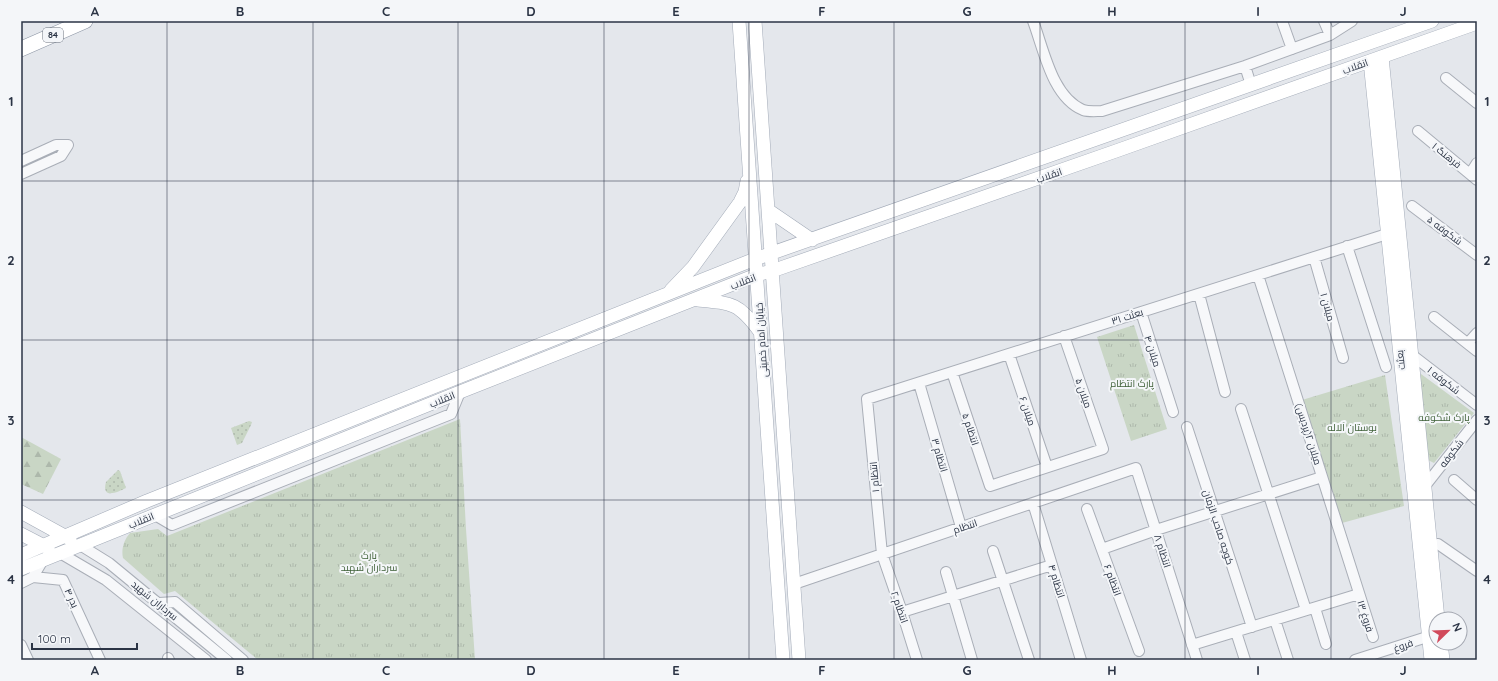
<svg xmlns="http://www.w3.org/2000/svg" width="1498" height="681" font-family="Quicksand,Cairo,sans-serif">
	<defs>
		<pattern id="grass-dots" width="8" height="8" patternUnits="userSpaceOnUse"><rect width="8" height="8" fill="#c9d6c5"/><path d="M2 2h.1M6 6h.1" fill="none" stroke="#adb8ab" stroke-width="1.8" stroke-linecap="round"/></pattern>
		<pattern id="forest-firs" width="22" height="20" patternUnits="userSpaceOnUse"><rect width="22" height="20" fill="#c9d6c5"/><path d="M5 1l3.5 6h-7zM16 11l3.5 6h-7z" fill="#adb8ab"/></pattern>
		<pattern id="park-tufts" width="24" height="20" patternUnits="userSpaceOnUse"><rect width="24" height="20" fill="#c9d6c5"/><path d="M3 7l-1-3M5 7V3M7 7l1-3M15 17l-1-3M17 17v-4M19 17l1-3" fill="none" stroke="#adb8ab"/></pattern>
	</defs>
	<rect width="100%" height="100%" fill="#e4e7ec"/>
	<path fill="url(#grass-dots)" d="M249 421 252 422 251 425 242 443 237 445 231 428Z
		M118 470 120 471 126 488C118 492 101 500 106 482Z"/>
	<path fill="url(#forest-firs)" d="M21 437 61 459 43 494 21 484Z"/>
	<path fill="url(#park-tufts)" d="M1134 325 1167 429 1131 441 1097 337Z
		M1421 374 1474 413 1434 463 1428 460 1419 376Z
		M1385 375 1404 506 1342 523 1302 400Z
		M460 419 466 529 475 660H258L175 591 164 594 123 558C121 549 124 540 130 533L158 529 167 536Z"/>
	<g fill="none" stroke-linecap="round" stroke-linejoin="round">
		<defs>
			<path id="minor" d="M1033 21C1044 50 1052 97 1083 110 1089 112 1096 111 1102 111L1245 66 1330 35 1352 21
				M1282 21 1292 49
				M1324 21 1330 35
				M1245 66 1251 85
				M1446 78 1477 103
				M1418 131 1477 180
				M21 161 56 145H68
				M21 174 61 156 68 145
				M1470 174 1477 163
				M1412 206 1477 255
				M1347 246 1386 367
				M1314 257 1343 358
				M1258 275 1373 637
				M1199 294 1225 392
				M1141 312 1173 412
				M1434 317 1477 351
				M1468 343 1477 333
				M1009 354 1047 467
				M1412 355 1477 405
				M952 372 990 486 1103 449 1064 336
				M919 383 961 527
				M1241 409 1306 610
				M1187 427 1252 627
				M1454 480 1477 500
				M1425 486 1477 420
				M1033 503 1081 660
				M1087 509 1139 651
				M155 515 172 525 451 414 460 392
				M1438 544 1477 571
				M80 545 109 563 227 660
				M1102 549 1156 530 1322 477
				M993 551 1029 660
				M60 553 106 580 206 660
				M946 572 972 660
				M33 577 63 580 100 660
				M21 583 33 577 43 560
				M794 584 1136 468 1197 660
				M159 603 175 602 243 660
				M1315 608 1326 644
				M902 612 1052 565
				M1275 620 1288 660
				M1236 632 1245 660
				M21 645 28 660
				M1192 645 1359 594
				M168 658 169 660
				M917 660 902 612 882 554 867 399 1387 234
				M1355 660 1427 637 1436 636"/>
			<path id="major" d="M739 21 783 660
				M755 21 799 660
				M1382 57 1438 619
				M1370 61 1431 660
				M768 210 812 240
				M671 290 693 267 740 202 745 192 747 181
				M698 300C732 303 739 303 760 332
				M21 512 70 539
				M21 534 48 548
				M21 555 147 501 755 259 1432 21
				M21 569 460 392 756 275 772 271 1116 151 1477 23
				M1441 643 1443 660"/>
			<path id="highway" d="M21 49 85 21"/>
		</defs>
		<use href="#minor" stroke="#a9aeb7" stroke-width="12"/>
		<use href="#major" stroke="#a3abb8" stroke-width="14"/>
		<use href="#highway" stroke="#8b94a3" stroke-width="16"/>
		<use href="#minor" stroke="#f7f8fa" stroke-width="10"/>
		<use href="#major" stroke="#fff" stroke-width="13"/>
		<use href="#highway" stroke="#fff" stroke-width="15"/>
	</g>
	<path fill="none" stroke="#2b3445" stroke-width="1" stroke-opacity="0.55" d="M167 21V660M313 21V660M458 21V660M604 21V660M749 21V660M894 21V660M1040 21V660M1185 21V660M1331 21V660M21 181H1477M21 340H1477M21 500H1477"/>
	<g text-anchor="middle" stroke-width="4" stroke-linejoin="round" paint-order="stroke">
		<rect fill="#f4f6f9" stroke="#676e7b" stroke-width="1" x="43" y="28" width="20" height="14" rx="3"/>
		<g font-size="9" font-weight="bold" fill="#2b3445">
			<text x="53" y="38">84</text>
		</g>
		<g font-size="10" fill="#2b3445" stroke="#f4f6f9">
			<text transform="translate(1355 66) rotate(-20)" y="4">انقلاب</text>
			<text transform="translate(1447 155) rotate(39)" y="4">فرهنگ ۱</text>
			<text transform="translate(1049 175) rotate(-19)" y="4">انقلاب</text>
			<text transform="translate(1445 230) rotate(37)" y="4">شکوفه ۵</text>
			<text transform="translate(743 281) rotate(-21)" y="4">انقلاب</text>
			<text transform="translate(1328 307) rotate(74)" y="4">میلان ۱</text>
			<text transform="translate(1127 316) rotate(-18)" y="4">بعثت ۳۱</text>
			<text transform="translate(761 340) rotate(-94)" y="4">خیابان امام خمینی</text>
			<text transform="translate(1153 351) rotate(72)" y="4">میلان ۴</text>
			<text transform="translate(1400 360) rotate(-96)" y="4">بعثت</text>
			<text transform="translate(1444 380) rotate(38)" y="4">شکوفه ۱</text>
			<text transform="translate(1084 393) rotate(71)" y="4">میلان ۵</text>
			<text transform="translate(442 399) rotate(-22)" y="4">انقلاب</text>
			<text transform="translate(1028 411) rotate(71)" y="4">میلان ۶</text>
			<text transform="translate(971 429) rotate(72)" y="4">انتظام ۵</text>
			<text transform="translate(1309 434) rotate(72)" y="4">میلان ۲(پردیس)</text>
			<text transform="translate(1451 453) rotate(-52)" y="4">شکوفه</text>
			<text transform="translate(940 455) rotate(74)" y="4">انتظام ۳</text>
			<text transform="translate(874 477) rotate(-95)" y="4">انتظام ۱</text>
			<text transform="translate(141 520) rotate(-22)" y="4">انقلاب</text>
			<text transform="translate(965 526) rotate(-19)" y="4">انتظام</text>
			<text transform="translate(1219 527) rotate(72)" y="4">کوچه صاحب الزمان</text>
			<text transform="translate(1163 551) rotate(72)" y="4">انتظام ۸</text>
			<text transform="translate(1113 580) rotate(70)" y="4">انتظام ۶</text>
			<text transform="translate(1057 581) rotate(73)" y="4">انتظام ۴</text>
			<text transform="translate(72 598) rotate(65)" y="4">بدر ۴</text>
			<text transform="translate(155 600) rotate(39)" y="4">سرداران شهید</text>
			<text transform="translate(900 607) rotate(71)" y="4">انتظام ۲</text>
			<text transform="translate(1366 616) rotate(72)" y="4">فروغ ۱۳</text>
			<text transform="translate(1403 645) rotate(-18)" y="4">فروغ</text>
		</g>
		<g font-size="10" fill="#3f6138" stroke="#f4f6f9">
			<text x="1132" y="387">پارک انتظام</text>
			<text x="1444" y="421">پارک شکوفه</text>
			<text x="1352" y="431">بوستان آلاله</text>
			<text x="369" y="559">پارک<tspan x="369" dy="12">سرداران شهید</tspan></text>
		</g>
	</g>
	<rect width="1498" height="681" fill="none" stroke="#f4f6f9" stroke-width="44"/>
	<g transform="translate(1448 631) rotate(67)"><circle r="19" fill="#f4f6f9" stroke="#a4a8b1"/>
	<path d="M0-3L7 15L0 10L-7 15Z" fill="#d1495b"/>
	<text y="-6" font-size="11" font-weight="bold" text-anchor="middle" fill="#2b3445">N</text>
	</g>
	<path d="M32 643v6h105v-6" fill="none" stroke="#2b3445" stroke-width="2"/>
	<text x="38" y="643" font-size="12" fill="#2b3445" stroke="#f4f6f9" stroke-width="3" paint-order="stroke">100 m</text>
	<rect x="22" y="22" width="1454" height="637" fill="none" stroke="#2b3445" stroke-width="1.5"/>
	<g font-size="13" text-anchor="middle" font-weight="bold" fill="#2b3445">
		<text x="95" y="16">A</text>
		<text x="240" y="16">B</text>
		<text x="386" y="16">C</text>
		<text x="531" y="16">D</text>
		<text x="676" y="16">E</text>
		<text x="822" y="16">F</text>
		<text x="967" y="16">G</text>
		<text x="1112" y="16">H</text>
		<text x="1258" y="16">I</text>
		<text x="1403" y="16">J</text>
		<text x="11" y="106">1</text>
		<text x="1487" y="106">1</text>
		<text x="11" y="265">2</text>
		<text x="1487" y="265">2</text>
		<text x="11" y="425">3</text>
		<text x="1487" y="425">3</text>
		<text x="11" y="584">4</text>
		<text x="1487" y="584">4</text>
		<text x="95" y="675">A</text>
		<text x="240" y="675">B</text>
		<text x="386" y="675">C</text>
		<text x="531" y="675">D</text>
		<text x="676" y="675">E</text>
		<text x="822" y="675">F</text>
		<text x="967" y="675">G</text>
		<text x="1112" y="675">H</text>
		<text x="1258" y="675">I</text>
		<text x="1403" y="675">J</text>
	</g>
</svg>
